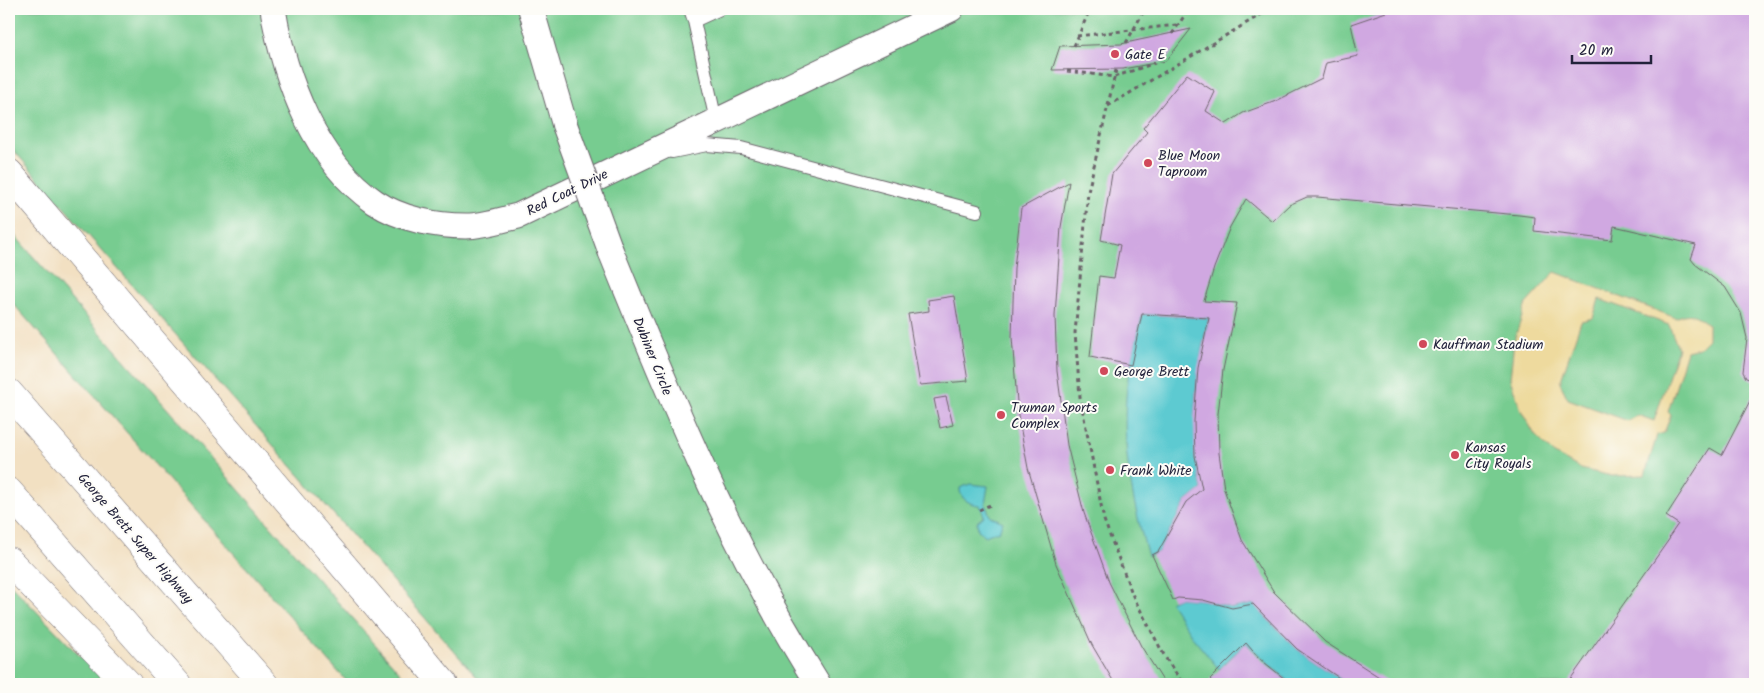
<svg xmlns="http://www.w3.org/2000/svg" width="1764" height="693" font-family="Kalam,sans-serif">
	<rect width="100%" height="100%" fill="#fdfcf7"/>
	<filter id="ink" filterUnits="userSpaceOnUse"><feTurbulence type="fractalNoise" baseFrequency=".02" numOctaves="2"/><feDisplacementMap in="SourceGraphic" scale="10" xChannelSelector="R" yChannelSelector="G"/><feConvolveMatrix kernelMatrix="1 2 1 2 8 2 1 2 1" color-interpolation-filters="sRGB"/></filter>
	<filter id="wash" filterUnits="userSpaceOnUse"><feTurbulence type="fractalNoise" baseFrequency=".0096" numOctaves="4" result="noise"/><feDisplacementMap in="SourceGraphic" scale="20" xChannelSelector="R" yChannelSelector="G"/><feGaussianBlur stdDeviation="1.12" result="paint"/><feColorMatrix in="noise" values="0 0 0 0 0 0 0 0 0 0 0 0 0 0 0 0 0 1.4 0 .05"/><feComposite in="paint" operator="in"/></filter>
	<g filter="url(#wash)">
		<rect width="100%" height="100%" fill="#f2e0c2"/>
		<path fill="#77cc90" stroke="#4c7766" d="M9 9H1755V684H483L9 145Z
			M9 229 410 684H349L9 299Z
			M9 583 107 684H9Z"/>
		<path fill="#eeda9e" stroke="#887e6c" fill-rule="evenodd" d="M1555 272 1676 318C1690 311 1698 315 1708 325V339L1699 348 1687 351 1668 412 1671 415 1664 433 1657 435 1645 475 1612 476 1581 469 1553 453 1535 435 1521 410 1510 379 1514 341 1526 304ZM1599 299 1669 325 1678 348 1654 421 1637 415 1628 421 1568 399 1560 383 1581 321 1593 318Z"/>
		<path fill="#5dcad1" stroke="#407686" d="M1142 314 1209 318C1195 375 1189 431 1202 489L1186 502 1158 552 1148 556C1130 494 1118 431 1130 367 1134 349 1138 331 1142 314Z
			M970 484 988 486 985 504 990 516 1003 522 999 531 985 536 978 530 977 522 984 516 980 505C971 505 959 499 960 488Z
			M1178 598 1203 600 1232 608 1253 604 1297 649 1348 684H1291L1246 643 1219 669 1193 638 1170 602Z"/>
		<g id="blocks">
			<path fill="#d0a8e1" d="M1395 9H1755V381L1746 378 1743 372 1747 338 1741 313 1725 287 1695 264 1691 259 1696 245 1614 226 1612 240 1534 231 1535 217 1519 215 1317 197H1307L1289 205 1272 221 1246 199 1230 227 1214 268 1204 301 1237 303 1223 370 1218 414 1219 453 1224 489 1242 540 1274 592 1325 642 1390 684H1348L1297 649 1253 604 1232 608 1203 600 1178 598 1173 600 1152 555 1158 552 1186 502 1202 489 1195 456 1194 421 1198 368 1209 318 1142 314 1131 365 1090 357 1099 276 1114 278 1120 245 1101 240 1112 174 1147 132 1143 128 1187 74 1215 92 1206 111 1226 124 1243 113 1276 101 1322 78 1326 63 1358 56 1351 24Z
				M1191 29 1166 61 1123 69 1052 70 1060 46 1121 44Z
				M1069 182 1061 227 1055 316 1057 371 1067 445 1084 513 1109 582 1141 646 1165 684H1115L1092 645 1056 564 1028 468 1018 415 1012 337 1014 268 1021 208Z
				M954 296 968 381 920 385 908 314 929 311 928 300Z
				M1755 391V684H1567L1670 538 1669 537 1678 524 1666 516 1710 448 1722 455Z
				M946 397 953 425 940 428 934 399Z
				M1246 643 1259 658 1291 684H1215L1210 679Z"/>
		</g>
	</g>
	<g filter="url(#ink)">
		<use href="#blocks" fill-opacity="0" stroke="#6b646a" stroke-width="1"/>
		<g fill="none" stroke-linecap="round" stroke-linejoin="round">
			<defs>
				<path id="service" d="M690 9 694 21 720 9
					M694 21 716 121
					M672 152 707 145 741 148 977 211"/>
				<path id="minor" d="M273 9C284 78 315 161 375 202 400 219 436 226 466 226 483 226 501 220 518 216L951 9
					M531 9 565 126
					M611 252C671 400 732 549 818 684"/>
				<path id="motorway" d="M9 173 444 684
					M9 393 264 684
					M9 492 177 684
					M9 561 128 684"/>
			</defs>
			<use href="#service" stroke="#6b646a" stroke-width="14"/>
			<use href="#minor" stroke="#6b646a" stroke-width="27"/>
			<use href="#motorway" stroke="#6b646a" stroke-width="29"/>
			<path stroke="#6b646a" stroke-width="3" stroke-dasharray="4 4" stroke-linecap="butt" d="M1172 34 1189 9
				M1077 36 1177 25
				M1126 43 1145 9
				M1074 46 1090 9
				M1116 70 1088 192 1075 333 1080 397 1104 520 1133 596 1165 657 1183 684
				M1067 71 1114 77 1155 63
				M1108 106 1270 9
				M979 510 990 505"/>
			<use href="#service" stroke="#fff" stroke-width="12"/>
			<use href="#minor" stroke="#fff" stroke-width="25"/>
			<use href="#motorway" stroke="#fff" stroke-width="28"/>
			<defs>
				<path id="minor-bridge" d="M565 126 611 252"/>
			</defs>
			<use href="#minor-bridge" stroke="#6b646a" stroke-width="27" stroke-linecap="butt"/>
			<use href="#minor-bridge" stroke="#fff" stroke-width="25"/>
		</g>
	</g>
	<g fill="#d1495b" stroke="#fdfcf7" stroke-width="2">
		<circle cx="1115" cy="54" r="5"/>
		<circle cx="1148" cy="163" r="5"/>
		<circle cx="1423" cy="344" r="5"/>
		<circle cx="1104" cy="371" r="5"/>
		<circle cx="1001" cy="415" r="5"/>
		<circle cx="1455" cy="455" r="5"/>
		<circle cx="1110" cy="470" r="5"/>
	</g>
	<g text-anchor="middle" stroke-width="4" stroke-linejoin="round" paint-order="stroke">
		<g font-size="14" fill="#22223b" stroke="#fdfcf7" text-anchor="start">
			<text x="1125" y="59">Gate E</text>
			<text x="1158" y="160">Blue Moon<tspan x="1158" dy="16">Taproom</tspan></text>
			<text x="1433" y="349">Kauffman Stadium</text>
			<text x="1114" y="376">George Brett</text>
			<text x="1011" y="412">Truman Sports<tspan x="1011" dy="16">Complex</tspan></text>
			<text x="1465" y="452">Kansas<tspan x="1465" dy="16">City Royals</tspan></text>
			<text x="1120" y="475">Frank White</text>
		</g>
		<g font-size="14" fill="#22223b" stroke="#fdfcf7">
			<text transform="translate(567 192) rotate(-26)" y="5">Red Coat Drive</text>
			<text transform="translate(653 356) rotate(68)" y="5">Dubiner Circle</text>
			<text transform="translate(136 538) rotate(49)" y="5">George Brett Super Highway</text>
		</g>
	</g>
	<rect width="1764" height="693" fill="none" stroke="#fdfcf7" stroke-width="30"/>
	<path d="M1572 55v8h79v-8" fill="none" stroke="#22223b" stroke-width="2.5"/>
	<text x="1579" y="55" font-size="15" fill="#22223b" stroke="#fdfcf7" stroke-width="4" paint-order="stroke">20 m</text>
</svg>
